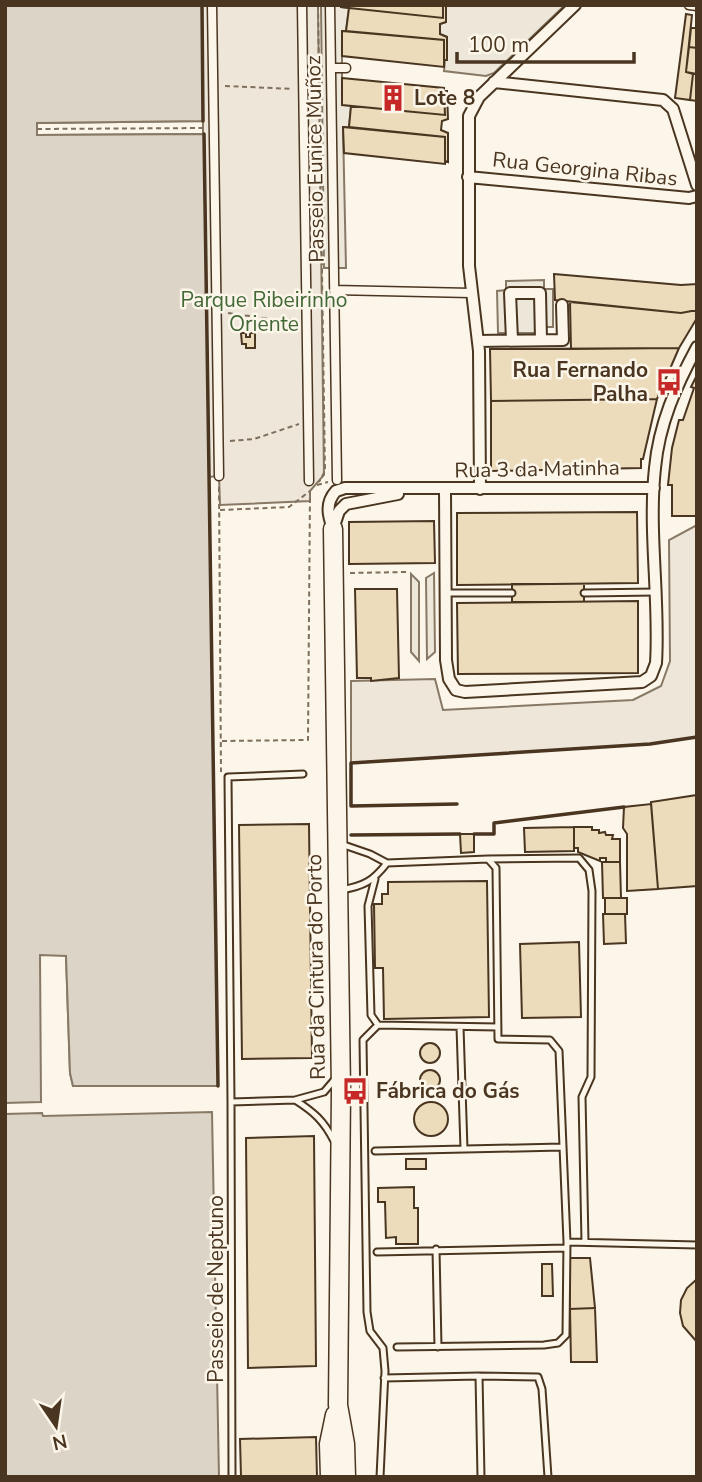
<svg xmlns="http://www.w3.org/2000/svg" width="702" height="1482" font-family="'Nunito Sans',sans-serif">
	<rect width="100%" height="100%" fill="#fbf6e9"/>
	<path fill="#ede6d9" stroke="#887966" stroke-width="2" fill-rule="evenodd" d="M13 5H318L324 475 310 491V501L220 505 219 476 208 477 218 1086H73L70 1073 66 956 5 37ZM203 121V134L37 135V123Z
		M697 525V737L650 744 351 763V681L435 679 443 710 633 700 661 686 670 661 669 540Z"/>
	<path fill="#ede7d9" stroke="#887966" stroke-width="2" d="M321 5H341L342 7 349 8 346 31H342V104L351 106 349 127H343L346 268H324Z
		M446 5H565L494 73 486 76 444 71 447 37 440 34V24L446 22Z
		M544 280V289H553V327H544V289L507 290V333H498L497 291 506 290V281Z
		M515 296H536V333H516Z
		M434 573 435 652 427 659 426 578Z
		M411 574 419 582V661L411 652Z"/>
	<path fill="#dcd4c6" stroke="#887966" stroke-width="2" d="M5 5H202L203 121 37 123V135L204 134 218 1086H73L70 1073 66 956 40 955 41 1102 5 1103Z
		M212 1112 219 1477H5V1114L42 1113 43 1116Z"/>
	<path fill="#ecdcbc" stroke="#4a3520" stroke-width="2" d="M341 5H443V18L349 8 341 7Z
		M443 5H446V22L440 24V34L447 37V60H444V40L346 31 349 8 443 18Z
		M686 14 692 15 686 72 693 74 690 100 675 98Z
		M691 28H697V48L689 47Z
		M342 31 444 40V67L342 56Z
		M689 47 697 48V74L686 72Z
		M693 74H697V101L690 100Z
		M342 78 444 88 445 115 342 105Z
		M444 91H447L448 119 442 121 441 130 448 133V162L445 161V137L349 127 351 106 445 115Z
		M343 127 445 137V164L344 153Z
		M554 274 681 285 697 284V310L681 313 555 300Z
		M570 302 681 313 697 310V318L679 348 571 349Z
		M241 333H246V337H250V333H255V348H246V344H242Z
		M679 348 657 399 491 401 490 349Z
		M697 375V516H672V485H668L672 448 679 420H683L694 388 691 387Z
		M657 399 643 459H641V468L491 471V401Z
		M637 512 638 583 457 585V513Z
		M434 521 435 563 349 564V522Z
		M512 584H584V602H512Z
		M355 589H397L399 678 371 681V678H357Z
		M638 601V673L458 674 457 603Z
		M697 795V886L658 889 651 802Z
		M651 804 658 889 627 891V834L623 828 624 807Z
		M309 824 312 1058 242 1059 239 825Z
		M574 827H592V830H599V833L605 832 606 835H613L612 839H620V862H606V858H600V861L578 852V848H574Z
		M574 827V851L525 852 524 828Z
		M460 834H474V852L461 853Z
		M602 862H620L621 898H603Z
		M487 881 489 1017 384 1019 383 968H375L374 904H382V894H388V882Z
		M605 898H627V914H605Z
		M603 914H625L626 943 604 944Z
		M579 942 581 1017 522 1018 520 944Z
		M420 1053a10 10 0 1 1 20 0a10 10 0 1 1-20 0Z
		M420 1080a10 10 0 1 1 20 0a10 10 0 1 1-20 0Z
		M414 1119a17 17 0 1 1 34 0a17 17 0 1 1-34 0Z
		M314 1136 316 1366 248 1368 246 1138Z
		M406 1159H426V1169H406Z
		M414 1187V1208H418V1244H396V1237L386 1238 385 1202H378V1188Z
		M569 1258H590L595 1308 570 1309Z
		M542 1264H552L553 1296H542Z
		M697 1279V1342L683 1326 680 1313 681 1300 687 1288Z
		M595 1308 597 1362H571L570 1309Z
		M316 1437 317 1477H241L240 1439Z"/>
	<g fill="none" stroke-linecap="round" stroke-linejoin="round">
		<defs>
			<path id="service" d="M446 593H512
				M584 593 656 592
				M341 844 370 854 387 863 488 859 496 868 498 1039 550 1040 559 1051 567 1242 697 1245
				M488 859 579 858 589 870 592 891 591 1077 582 1097 585 1242
				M375 879 368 906 371 1015 378 1025 498 1027
				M341 890C364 886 373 881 387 863
				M378 1025 363 1040 367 1312 370 1331 383 1348 385 1371 380 1477
				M460 1027 464 1149
				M295 1100 231 1102 228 777 303 774
				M231 1102 232 1477
				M334 1141C324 1121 314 1112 295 1100L324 1092 335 1079
				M375 1151 562 1147
				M436 1249 438 1347
				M377 1252 567 1248
				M397 1347 544 1345 558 1343 566 1335 567 1241
				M479 1376 538 1377 542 1389 548 1477
				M384 1378 479 1376 481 1477"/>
			<path id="pedestrian" d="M212 5 219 476
				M302 5 309 481
				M330 5 337 480
				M689 5 697 6
				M331 68H346
				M334 290 471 293"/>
			<path id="minor" d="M494 82 663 100 673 109 697 185
				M468 177 689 198 697 196
				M512 340 510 293H540L541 340
				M478 341 563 340 562 305
				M480 489 479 351 469 266V116L479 97 575 5
				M445 490 446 660 449 679 456 690 465 692 642 682 651 676 656 663C660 599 648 532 655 468 659 424 676 386 697 347
				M333 529C328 515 325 503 336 491L345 488H654
				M333 529 339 511 346 504 398 494"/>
			<path id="primary" d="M333 529 341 1091 338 1405 345 1444 346 1477
				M330 1477 329 1444 335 1415"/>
		</defs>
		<use href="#service" stroke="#4a3520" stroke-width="9"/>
		<use href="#pedestrian" stroke="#4a3520" stroke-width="11"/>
		<use href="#minor" stroke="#4a3520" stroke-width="14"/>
		<use href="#primary" stroke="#4a3520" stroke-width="21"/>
		<path stroke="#7f6f5c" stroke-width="2" stroke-dasharray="5 3.5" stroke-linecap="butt" d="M318 5 325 471 319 482
			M225 86 293 89
			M37 129 203 128
			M228 313 270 319H296
			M230 441 254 439 299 424
			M317 485 328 482
			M219 487 221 772
			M220 510 289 507 310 491
			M350 573 408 572
			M222 741 308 740 310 492"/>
		<use href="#service" stroke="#fbf6e9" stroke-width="5"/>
		<use href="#pedestrian" stroke="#fbf6e9" stroke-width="8"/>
		<use href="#minor" stroke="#fbf6e9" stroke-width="10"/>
		<use href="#primary" stroke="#fbf6e9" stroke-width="18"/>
		<path stroke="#4a3520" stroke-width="3.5" d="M202 5 203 121
			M204 134 218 1086
			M457 804 351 806V763L650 744 697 737
			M474 834H494V823L624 807
			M351 835 460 834"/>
	</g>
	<defs>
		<symbol id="building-bare" viewBox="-9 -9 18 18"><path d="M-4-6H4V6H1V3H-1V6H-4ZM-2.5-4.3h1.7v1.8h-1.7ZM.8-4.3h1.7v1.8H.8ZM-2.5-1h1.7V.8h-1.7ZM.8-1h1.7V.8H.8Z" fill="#c62828" stroke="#fbf6e9" stroke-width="2.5" paint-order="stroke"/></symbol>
		<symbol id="bus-bare" viewBox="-9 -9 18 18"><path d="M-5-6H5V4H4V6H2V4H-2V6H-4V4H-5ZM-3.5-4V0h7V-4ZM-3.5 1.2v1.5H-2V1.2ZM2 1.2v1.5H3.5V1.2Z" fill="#c62828" stroke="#fbf6e9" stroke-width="2.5" paint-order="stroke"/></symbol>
	</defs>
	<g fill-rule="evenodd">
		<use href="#building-bare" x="374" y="79" width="38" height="38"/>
		<use href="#bus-bare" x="650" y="363" width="38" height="38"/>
		<use href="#bus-bare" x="336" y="1072" width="38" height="38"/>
	</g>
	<g text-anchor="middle" stroke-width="5" stroke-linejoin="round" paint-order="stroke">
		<g font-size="21" font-weight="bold" fill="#4a3520" stroke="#fbf6e9" text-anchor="start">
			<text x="414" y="105">Lote 8</text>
			<text x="648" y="377" text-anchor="end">Rua Fernando<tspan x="648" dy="24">Palha</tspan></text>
			<text x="376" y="1098">Fábrica do Gás</text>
		</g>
		<g font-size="21" fill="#4a3520" stroke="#fbf6e9">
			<text transform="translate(315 159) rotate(-91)" y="7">Passeio Eunice Muñoz</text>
			<text transform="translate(585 169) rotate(6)" y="7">Rua Georgina Ribas</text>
			<text transform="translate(537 469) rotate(-1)" y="7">Rua 3 da Matinha</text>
			<text transform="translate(316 967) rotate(-91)" y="7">Rua da Cintura do Porto</text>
			<text transform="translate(216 1289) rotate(-90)" y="7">Passeio de Neptuno</text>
		</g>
		<g font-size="21" fill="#436837" stroke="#fbf6e9">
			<text x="264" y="307">Parque Ribeirinho<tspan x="264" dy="24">Oriente</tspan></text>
		</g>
	</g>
	<rect width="702" height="1482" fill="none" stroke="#4a3520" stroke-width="14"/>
	<g transform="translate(56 1426) rotate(167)" stroke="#fbf6e9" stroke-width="5" paint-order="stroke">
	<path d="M0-5L12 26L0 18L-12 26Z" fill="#4a3520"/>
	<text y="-10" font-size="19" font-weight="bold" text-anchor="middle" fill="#4a3520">N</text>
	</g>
	<path d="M457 52v10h177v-10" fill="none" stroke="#4a3520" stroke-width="3.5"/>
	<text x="468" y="52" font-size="21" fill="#4a3520" stroke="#fbf6e9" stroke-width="5" paint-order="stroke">100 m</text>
</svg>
